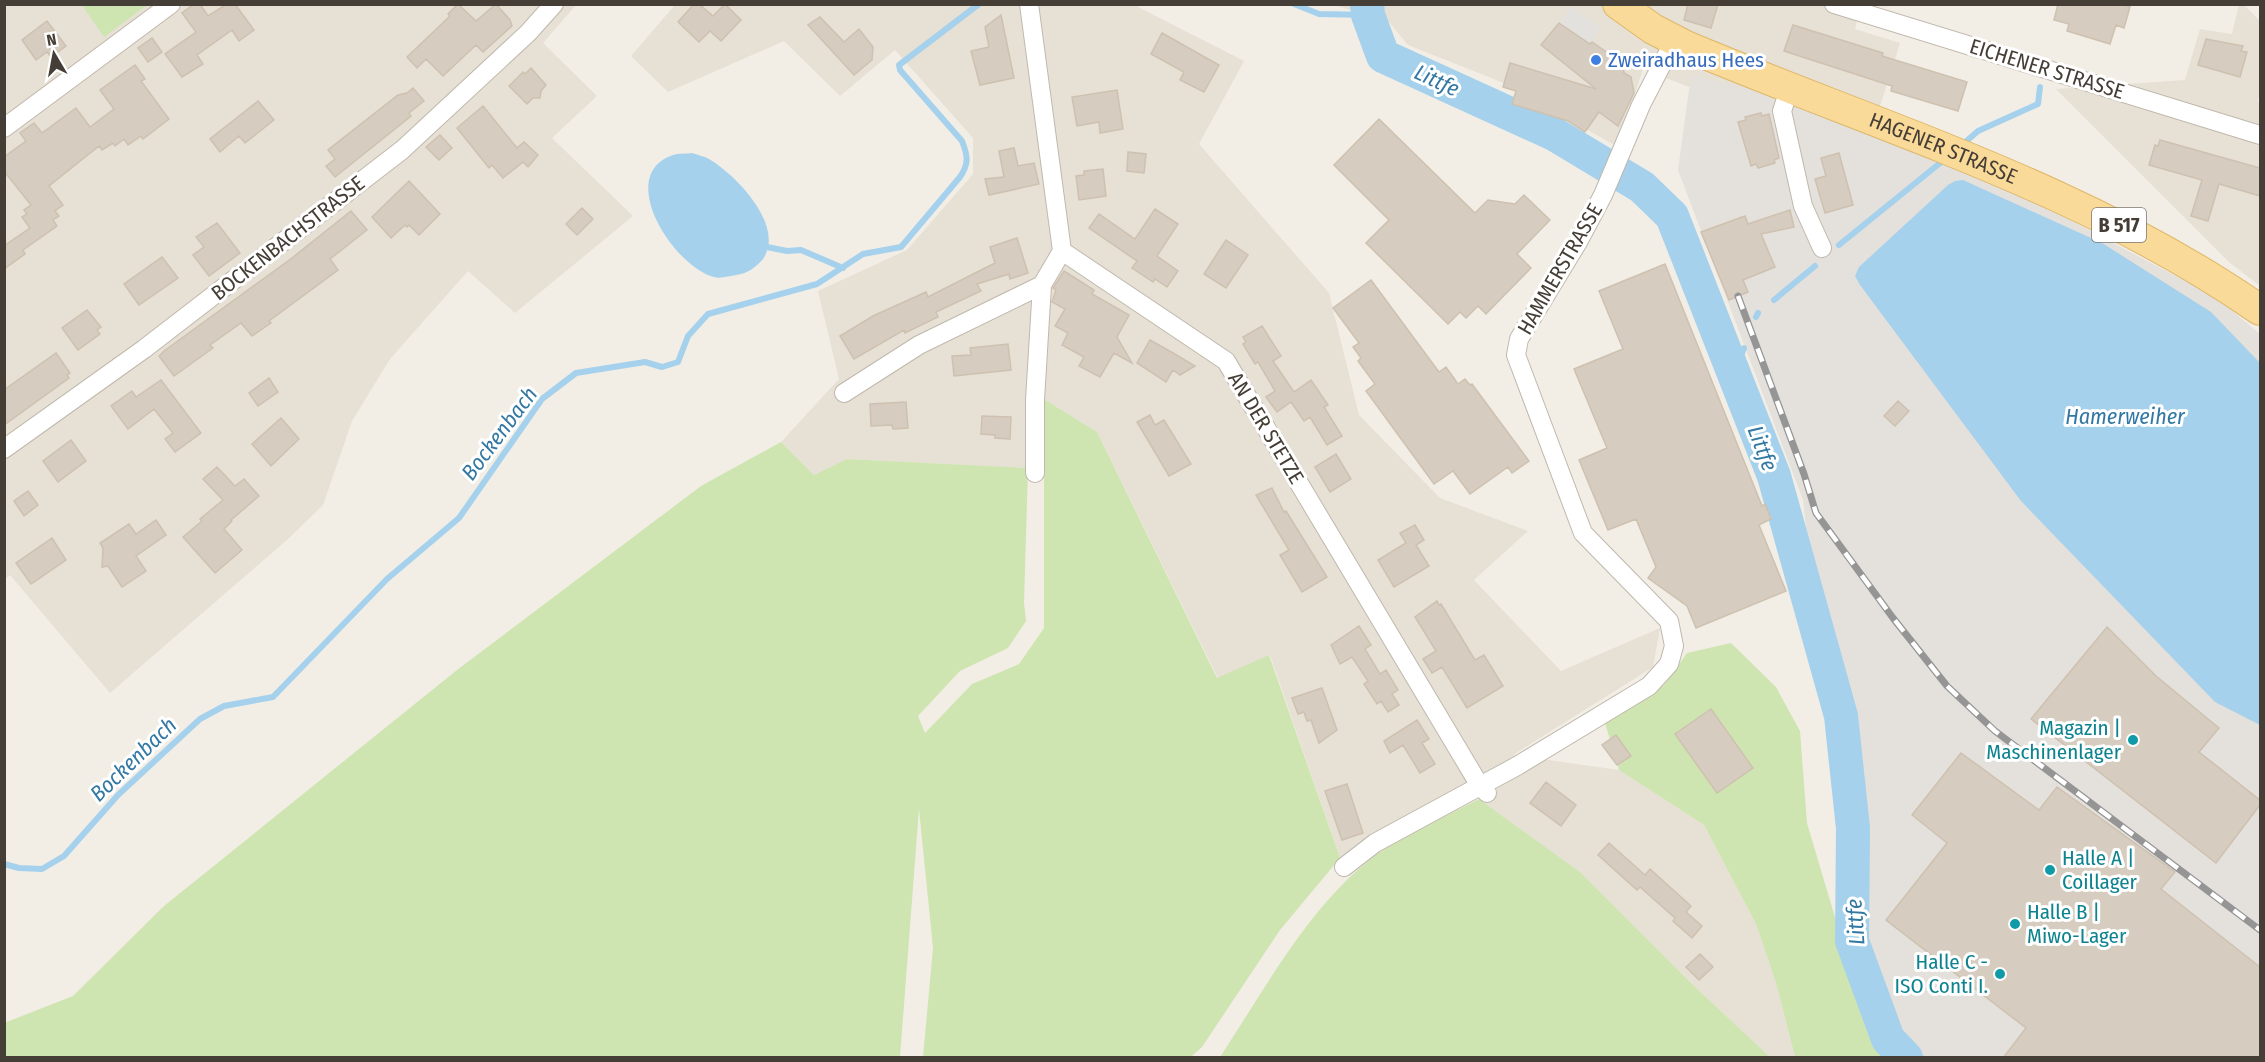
<svg xmlns="http://www.w3.org/2000/svg" width="2265" height="1062" font-family="'Fira Sans Condensed',sans-serif">
	<rect width="100%" height="100%" fill="#f2eee6"/>
	<path fill="#e6e0d5" d="M1140 4 1138 7 1244 61 1199 144 1329 293 1359 415 1440 498 1528 531 1474 580 1561 671 1660 628 1653 667 1513 755 1619 770 1704 825 1756 924 1776 983 1795 1057H1770L1692 984 1580 872 1464 788 1340 858 1270 655 1218 678 1097 432 1044 399 1043 469 847 459 814 475 781 442 839 379 818 291 907 250 973 174V138L895 50 840 96 784 41 668 92 631 56 675 5Z
		M5 5H576L543 43 597 96 552 138 633 216 515 313 468 271 390 359 352 421 323 505 287 540 110 693 10 575 5 579Z
		M1335 5H1860L1855 29 1900 43 1866 150 1738 106 1643 69 1618 147 1504 83 1408 45 1379 10 1356 12Z
		M2239 5H2244L2260 21V87L2258 102 2260 103V286L2229 262 2056 89 2185 80 2200 29 2232 34Z"/>
	<path fill="#e4e0db" d="M1691 75 1802 102 1991 178 2217 298 2260 334V1057H1916L1854 954 1803 500 1678 170Z"/>
	<path fill="#cfe5b1" d="M82 5H147L104 37Z
		M1044 399 1097 432 1217 678 1269 655 1340 858 1280 930 1202 1047 1191 1057H923L933 948 919 809 900 1057 5 1058 4 1023 73 996 164 906 457 670 701 486 781 442 814 475 847 459 1028 468 1024 603 1026 621 1008 648 960 671 918 716 925 733 972 684 1019 664 1044 628Z
		M1731 643 1776 687 1800 731 1807 823 1853 978 1925 1057H1795L1776 983 1756 924 1704 825 1619 770 1605 723 1664 685 1687 653Z
		M1479 799 1580 872 1692 984 1770 1057H1220C1267 986 1314 896 1386 848 1415 829 1448 815 1479 799Z"/>
	<path fill="#e3e1de" d="M1571 7 1601 28 1590 44 1559 23Z"/>
	<path fill="#a5d1ec" d="M692 153C697 155 704 156 709 159 735 174 786 226 763 259 756 267 747 274 736 275 730 276 720 279 714 277 674 267 614 175 673 155 679 153 686 154 692 153Z
		M1963 180 2102 243 2211 312 2260 363V725L2215 702 2021 501 1860 285 1855 276 1859 267 1948 185 1955 181Z"/>
	<g fill="none" stroke-linecap="round" stroke-linejoin="round">
		<path stroke="#a5d1ec" stroke-width="6" d="M1294 4 1319 14 1368 15
			M1962 145 1978 131 2038 104 2040 87
			M1839 245 1945 159
			M767 247 787 251 801 250 843 268
			M1774 300 1815 266
			M1756 317 1758 313
			M1734 374 1744 348
			M4 864 19 868 42 869 64 856 118 795 200 719 224 706 273 697 387 579 459 518 542 399 576 373 645 362 662 367 678 362 688 336 708 314 817 284 863 254 901 247 960 177C969 164 968 156 962 141L900 70 899 65 979 4"/>
		<path stroke="#a5d1ec" stroke-width="34" d="M1367 4 1368 15 1383 56 1554 134 1642 187 1672 216 1774 476 1841 716 1853 828 1852 941 1888 1039 1906 1058"/>
	</g>
	<path fill="#d6ccbf" stroke="#cec1b0" stroke-width="1.5" d="M194 4H200L208 16 227 4H235L254 30 239 41 232 30 197 55 203 64 182 77 165 54 196 32 182 13Z
		M458 4 476 21 496 4 510 20 512 26 483 52 476 45 443 76 426 59 417 68 407 57 450 16 448 14Z
		M694 4H699L713 16 725 4 741 20 721 41 710 31 699 42 678 22Z
		M1688 4H1718L1711 28 1684 20Z
		M2058 4H2122L2130 7 2124 28 2116 25 2110 44 2067 31 2069 24 2054 20Z
		M1001 15 1014 78 980 85 971 51 989 47 985 27Z
		M820 17 844 42 859 29 873 47 872 60 854 75 808 25Z
		M47 21 66 46 51 57 47 52 36 60 22 40Z
		M1559 23 1590 44 1592 42 1622 63 1624 73 1631 77 1634 93 1618 126 1599 112 1585 132 1568 121 1512 104 1516 91 1503 87 1510 63 1596 89 1541 45Z
		M1793 25 1883 53 1882 56 1967 82 1958 111 1891 91 1892 86 1784 51Z
		M1162 33 1219 65 1204 92 1180 80 1184 72 1151 54Z
		M152 38 162 52 148 62 138 48Z
		M2206 39 2243 46 2241 51 2247 52 2240 77 2198 65Z
		M135 65 145 79 141 81 169 119 143 139 141 136 128 145 124 139 115 146 113 143 102 150 99 146 49 186 63 205 55 211 59 216 53 220 57 226 23 250 25 254 4 269V246L30 228 22 217 27 214 24 210 31 205 4 171V157L26 141 20 133 34 123 42 133 76 108 90 127 114 109 100 90Z
		M531 68 546 85 541 91 540 98H533L527 104 509 86 523 72 525 74Z
		M413 88 424 101 409 113 411 116 335 177 326 166 335 159 328 150 398 95 407 93Z
		M1117 90 1123 129 1100 133 1099 122 1077 126 1072 97Z
		M258 101 274 120 245 143 239 136 220 152 210 139Z
		M483 106 517 148 524 142 538 155 528 167 523 162 503 178 492 165 489 168 457 128Z
		M1761 113 1762 116 1769 114 1779 158 1774 160 1775 163 1758 168 1756 164 1751 166 1738 122 1746 120 1745 117Z
		M1379 119 1475 213 1488 200 1515 204 1524 195 1550 220 1517 254 1531 268 1486 314 1478 306 1466 318 1460 312 1448 324 1366 243 1389 220 1334 165Z
		M440 135 452 148 439 160 426 147Z
		M2160 140 2260 168V196L2219 184 2208 221 2191 216 2202 180 2149 165 2155 145 2158 146Z
		M1014 148 1018 166 1034 163 1039 184 989 195 985 179 1004 177 999 151Z
		M1128 152 1146 154 1144 173 1127 171Z
		M1839 153 1853 205 1825 213 1815 179 1826 176 1821 158Z
		M1103 169 1106 196 1079 200 1076 176 1084 175V171Z
		M409 181 440 214 419 235 409 225 407 227 405 225 391 238 372 217Z
		M582 208 593 219 577 235 566 224Z
		M1155 209 1178 224 1157 256 1178 271 1167 287 1155 279 1153 282 1132 268 1137 261 1089 228 1099 214 1135 239Z
		M1790 210 1794 227 1761 234 1775 267 1743 280 1748 292 1729 300 1701 232 1745 216 1748 224Z
		M351 211 367 230 330 259 338 270 269 321 271 323 252 336 241 323 210 345 213 348 174 376 159 356 164 351 292 258Z
		M217 223 240 253 209 276 193 255 204 247 196 237Z
		M1017 238 1028 273 1010 279 1009 274 977 284 981 291 936 312 938 317 905 333 904 330 854 359 840 336 873 316 926 292 928 297 995 263 990 247Z
		M1226 240 1248 255 1226 288 1204 274Z
		M162 257 178 278 139 305 124 284Z
		M1665 264 1762 506 1765 504 1771 519 1759 525 1786 591 1696 628 1687 606 1648 578 1656 567 1636 519 1608 530 1579 460 1607 448 1574 369 1623 349 1599 291Z
		M1064 271 1094 290 1092 294 1129 315 1117 337 1132 363 1114 353 1100 377 1079 366 1084 357 1062 345 1068 333 1055 326 1065 309 1052 302 1056 290 1053 288Z
		M1371 280 1439 372 1446 367 1458 384 1465 379 1470 385 1472 384 1529 461 1512 473 1508 467 1470 494 1453 471 1434 484 1366 391 1375 384 1358 361 1361 358 1353 347 1359 343 1333 308Z
		M87 310 101 327 97 330 100 334 78 350 62 328Z
		M1262 326 1281 356 1273 361 1294 392 1311 380 1328 405 1324 407 1342 436 1327 445 1310 417 1304 421 1291 402 1277 412 1266 397 1275 391 1258 362 1255 364 1243 344 1246 342 1243 337Z
		M1150 340 1173 353 1195 366 1180 375 1173 370 1166 382 1137 363Z
		M1008 344 1011 370 954 376 952 356 971 355 970 348Z
		M56 353 70 373 67 375 69 378 4 425V390Z
		M269 378 278 392 258 406 249 393Z
		M161 380 201 433 175 452 165 439 173 433 154 409 128 429 111 406 132 391 136 397Z
		M1898 401 1909 411 1895 426 1884 416Z
		M906 402 908 428 893 429 892 425 871 426 870 404Z
		M1150 415 1155 425 1164 420 1191 464 1169 476 1137 422Z
		M982 416 1011 417 1010 439 995 438V435L981 434Z
		M281 418 299 439 271 466 252 444Z
		M71 440 86 461 58 482 43 461Z
		M1336 454 1351 479 1330 492 1315 467Z
		M217 467 235 486 244 479 259 496 231 520 232 521 224 529 242 550 215 573 183 537 202 521 200 519 223 500 203 479Z
		M1272 488 1284 512 1286 511 1327 577 1302 592 1280 555 1289 550 1256 495Z
		M28 491 38 505 24 516 14 501Z
		M156 520 166 535 136 556 146 571 122 587 108 566 102 567 103 548 100 543 129 524 136 534Z
		M1415 525 1424 540 1416 545 1429 566 1394 587 1378 560 1406 543 1400 533Z
		M52 538 66 560 31 584 16 563Z
		M1437 601 1439 605 1441 604 1475 660 1484 655 1503 686 1467 708 1442 667 1432 673 1423 659 1436 651 1415 617Z
		M1359 626 1371 645 1365 649 1380 674 1386 670 1398 690 1392 694 1399 705 1388 712 1381 701 1377 704 1364 684 1368 681 1352 657 1340 664 1331 645Z
		M2107 627 2156 676 2219 728 2199 752 2260 800V805L2216 863 2031 719Z
		M1322 688 1337 730 1319 743 1311 720 1307 721 1304 712 1298 714 1292 698Z
		M1711 709 1753 768 1717 793 1675 734Z
		M1417 720 1429 739 1422 743 1435 764 1420 773 1403 745 1390 753 1384 741Z
		M1616 735 1631 756 1617 765 1602 745Z
		M1961 753 2039 810 2057 787 2175 872 2161 889 2260 967V1058H2003L2026 1028 1886 920 1947 843 1912 815Z
		M1546 782 1576 805 1561 826 1530 803Z
		M1347 784 1363 833 1342 840 1325 791Z
		M1609 843 1645 875 1650 869 1691 906 1686 912 1702 926 1692 938 1673 921 1675 918 1640 887 1637 890 1598 855Z
		M1700 954 1713 967 1699 980 1686 967Z"/>
	<g fill="none" stroke-linecap="round" stroke-linejoin="round">
		<defs>
			<path id="minor" d="M1029 4 1062 251 1226 361 1480 786 1517 766 1649 686 1669 664 1674 646 1669 621 1583 533 1516 355 1519 339 1578 242 1603 195 1641 105 1674 41
				M1834 4 2260 135
				M1790 87 1782 111 1803 206 1822 248
				M4 128 171 4
				M844 393 919 345 1042 285 1062 251
				M4 449 144 349 402 150 528 33 554 4
				M1035 473V400L1042 285
				M1344 867 1375 843 1480 786 1487 793"/>
			<g id="primary">
				<path id="s1" d="M1618 4 1653 29 1686 46C1881 128 2085 188 2260 310"/>
			</g>
		</defs>
		<use href="#minor" stroke="#c0b8ac" stroke-width="20"/>
		<use href="#primary" stroke="#deb769" stroke-width="32"/>
		<use href="#minor" stroke="#fff" stroke-width="18"/>
		<use href="#primary" stroke="#f9da98" stroke-width="30"/>
		<defs>
			<path id="rail" d="M1738 296 1804 474 1816 513 1893 618 1947 686 1995 731 2260 930"/>
		</defs>
		<use href="#rail" stroke="#959595" stroke-width="7"/>
		<use href="#rail" stroke="#fff" stroke-width="4.5" stroke-dasharray="14" stroke-linecap="butt"/>
	</g>
	<circle fill="#3f7fe0" stroke="#fff" stroke-width="2" cx="1596" cy="60" r="6"/>
	<g fill="#0f9aa8" stroke="#fff" stroke-width="2">
		<circle cx="2133" cy="740" r="6"/>
		<circle cx="2050" cy="870" r="6"/>
		<circle cx="2015" cy="924" r="6"/>
		<circle cx="2000" cy="974" r="6"/>
	</g>
	<g text-anchor="middle" stroke-width="6" stroke-linejoin="round" paint-order="stroke">
		<rect fill="#fff" stroke="#7d7872" stroke-width="1.5" x="2092" y="208" width="54" height="34" rx="4.5"/>
		<g font-size="20" font-weight="bold" fill="#453e36">
			<text x="2119" y="232">B 517</text>
		</g>
		<g font-size="21" fill="#366cbe" stroke="#fff" text-anchor="start">
			<text x="1608" y="67">Zweiradhaus Hees</text>
		</g>
		<g font-size="21" fill="#453e36" stroke="#fff">
			<text transform="translate(2047 69) rotate(17)" y="7">EICHENER STRASSE</text>
			<text dy="7" stroke="none"><textPath href="#s1" startOffset="357">HAGENER STRASSE</textPath></text>
			<text transform="translate(288 238) rotate(-38)" y="7">BOCKENBACHSTRASSE</text>
			<text transform="translate(1560 269) rotate(-60)" y="7">HAMMERSTRASSE</text>
			<text transform="translate(1266 428) rotate(59)" y="7">AN DER STETZE</text>
		</g>
		<g font-size="21" fill="#0d838f" stroke="#fff" text-anchor="end">
			<text x="2121" y="735">Magazin |<tspan x="2121" dy="24">Maschinenlager</tspan></text>
			<text x="2062" y="865" text-anchor="start">Halle A |<tspan x="2062" dy="24">Coillager</tspan></text>
			<text x="2027" y="919" text-anchor="start">Halle B |<tspan x="2027" dy="24">Miwo-Lager</tspan></text>
			<text x="1988" y="969">Halle C -<tspan x="1988" dy="24">ISO Conti I.</tspan></text>
		</g>
		<g font-size="22" font-style="italic" fill="#3278a3" stroke="#fff">
			<text transform="translate(1437 80) rotate(25)" y="8">Littfe</text>
			<text x="2125" y="424">Hamerweiher</text>
			<text transform="translate(499 433) rotate(-53)" y="8">Bockenbach</text>
			<text transform="translate(1763 448) rotate(69)" y="8">Littfe</text>
			<text transform="translate(133 759) rotate(-44)" y="8">Bockenbach</text>
			<text transform="translate(1855 922) rotate(-94)" y="8">Littfe</text>
		</g>
	</g>
	<rect width="2265" height="1062" fill="none" stroke="#453e36" stroke-width="12"/>
	<g transform="translate(54 54) rotate(350)" stroke="#ffffff" stroke-width="4.5" paint-order="stroke">
	<path d="M0-4.5L10 22L0 15L-10 22Z" fill="#453e36"/>
	<text y="-9" font-size="16" font-weight="bold" text-anchor="middle" fill="#453e36">N</text>
	</g>
</svg>
